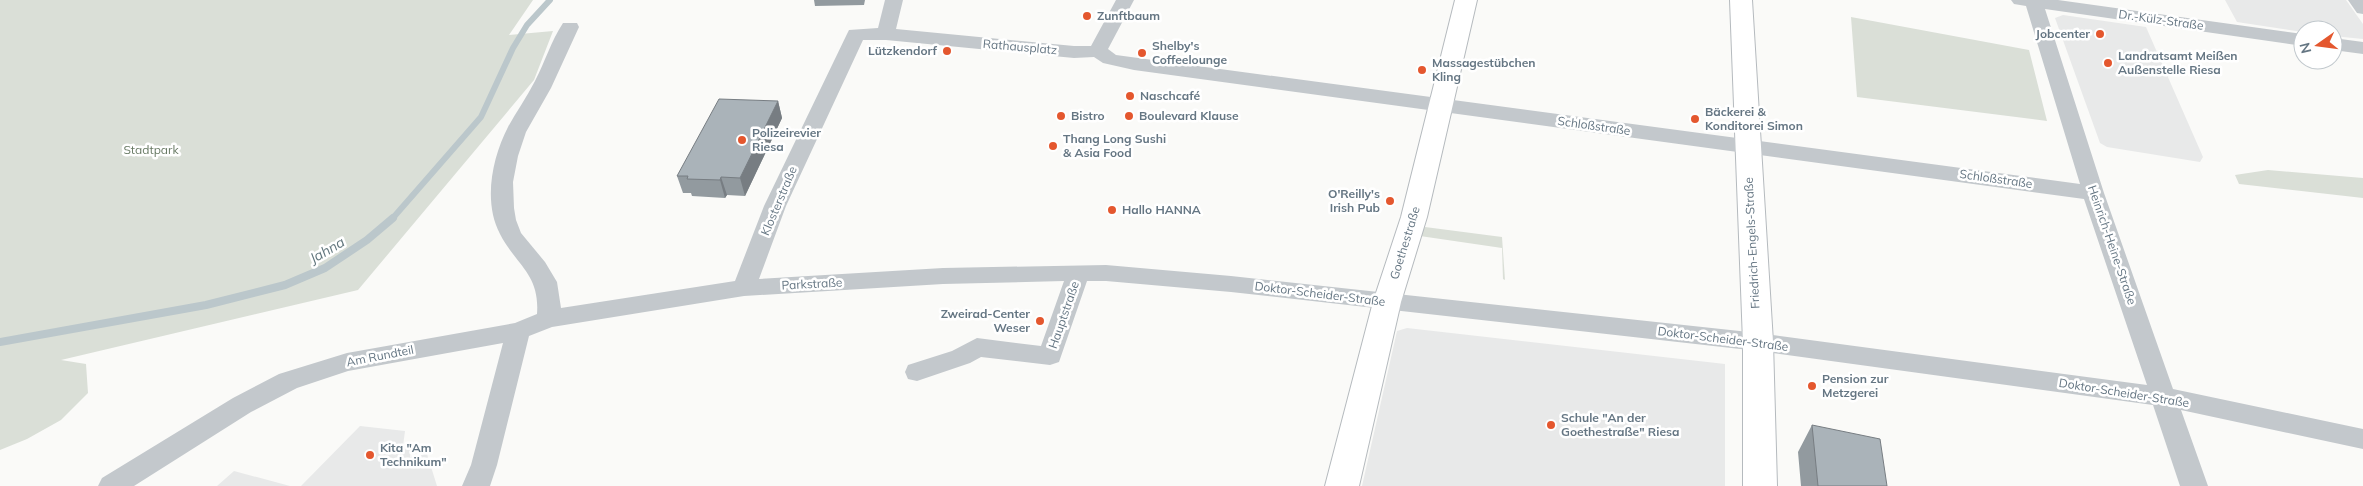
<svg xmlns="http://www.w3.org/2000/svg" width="2363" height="486" font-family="Mulish,sans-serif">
	<rect width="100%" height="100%" fill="#fafaf8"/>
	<path fill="#e8e9e9" d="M2225 0H2346L2363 24V39L2333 36V30H2303V32L2237 22Z
		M2063 15 2146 27 2203 157 2200 162 2107 147 2100 143 2055 18Z
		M1407 328 1725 364V486H1362L1397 331Z
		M360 426 405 431 403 446 412 444 410 457 427 454 437 486H301Z
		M234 471 290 486H217Z"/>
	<path fill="#dadfd7" d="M0 0H533L509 35 553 31 534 80 358 290 61 360 86 364 88 393 61 420 27 439 0 450Z
		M1851 17 2029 50 2047 121 1857 97Z
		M2268 170 2363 178V198L2239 184 2235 175Z
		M1425 227 1502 237 1505 280 1503 279 1502 248 1420 236Z"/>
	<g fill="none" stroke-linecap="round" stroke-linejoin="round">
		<path stroke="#bbc7cb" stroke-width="6" d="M392 219 481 117 513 48 527 25 550 0"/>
		<path stroke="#bbc7cb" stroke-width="8" d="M0 342 206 305 285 285 325 268 367 240 393 218"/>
		<defs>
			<path id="major" d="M1455 0H1477L1427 217 1401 302 1359 486H1325L1373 302 1401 217Z
				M1730 0H1752L1773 342 1777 486H1743V342Z"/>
		</defs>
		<use href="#major" stroke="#b5babe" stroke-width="2"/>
		<path fill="#c3c8cc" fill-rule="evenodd" d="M885 0H903L896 29 1074 46H1091L1116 0H1134L1108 49 1116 55 2080 184 2026 6 2014 4 2011 0H2058L2303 34V46L2045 9 2104 193 2173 389 2363 429V449L2181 410 2208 486H2180L2153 405 1758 351 1231 292 1106 281H1087L1059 362 1050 365 981 357 970 363 917 381 908 379 905 372 908 365 952 351 977 338 1041 346 1064 281 943 284 744 296 552 327 529 336 497 465 490 486H462L471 465 503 343 348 371 297 388 251 412 134 486H98L102 478 233 398 279 374 347 353 515 323 537 314C540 274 516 265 500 234 483 202 492 158 508 127 516 112 527 97 535 81 545 62 551 41 563 23H577L579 27 551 88 526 132 518 156 513 182 514 208 516 220 521 233 545 262 557 282 561 308 735 281 764 206 847 34 849 30 878 28ZM863 40H886L1074 58 1094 57 1103 63 1134 70 2084 199 2147 385 1758 333 1231 276 1106 265 943 268 759 279 786 206Z
			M2348 0H2363V14L2357 13Z
			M2333 38 2363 42V54L2333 50Z"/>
		<use href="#major" fill="#fff" fill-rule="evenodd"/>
	</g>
	<path fill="#929a9f" d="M814 0H865L864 5 815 6Z
		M778 101 782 118 745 196 727 195 725 198 692 196 691 193H683L677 176Z
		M1812 425 1887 486H1801L1798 452Z"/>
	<path fill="#777d82" d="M778 101 782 118 745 196 740 178Z
		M721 177 727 195 725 198 720 180Z"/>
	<path fill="#aab3b9" stroke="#777d82" d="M719 99 778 101 740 178 721 177 720 180 687 179 688 176H677Z
		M1812 425 1880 439 1887 486H1818Z"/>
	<g fill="#e4572e" stroke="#fff" stroke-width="2">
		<circle cx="1087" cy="16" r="5"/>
		<circle cx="2100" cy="34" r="5"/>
		<circle cx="947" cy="51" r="5"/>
		<circle cx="1142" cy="53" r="5"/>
		<circle cx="2108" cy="63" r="5"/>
		<circle cx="1422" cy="70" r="5"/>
		<circle cx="1130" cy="96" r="5"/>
		<circle cx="1061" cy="116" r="5"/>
		<circle cx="1129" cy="116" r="5"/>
		<circle cx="1695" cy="119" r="5"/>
		<circle cx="742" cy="140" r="5"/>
		<circle cx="1053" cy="146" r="5"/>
		<circle cx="1390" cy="201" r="5"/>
		<circle cx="1112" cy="210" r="5"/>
		<circle cx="1040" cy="321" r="5"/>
		<circle cx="1812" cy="386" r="5"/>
		<circle cx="1551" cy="425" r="5"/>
		<circle cx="370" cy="455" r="5"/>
	</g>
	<g text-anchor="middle" stroke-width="5" stroke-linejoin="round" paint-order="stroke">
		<g font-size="12" font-weight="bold" fill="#657683" stroke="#fff" text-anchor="start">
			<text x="1097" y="20">Zunftbaum</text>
			<text x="2090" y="38" text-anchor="end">Jobcenter</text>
			<text x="1152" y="50">Shelby's<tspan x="1152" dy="14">Coffeelounge</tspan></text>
			<text x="937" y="55" text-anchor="end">Lützkendorf</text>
			<text x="2118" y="60">Landratsamt Meißen<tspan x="2118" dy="14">Außenstelle Riesa</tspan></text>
			<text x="1432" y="67">Massagestübchen<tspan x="1432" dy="14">Kling</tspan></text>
			<text x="1140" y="100">Naschcafé</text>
			<text x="1705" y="116">Bäckerei &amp;<tspan x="1705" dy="14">Konditorei Simon</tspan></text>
			<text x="1071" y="120">Bistro</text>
			<text x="1139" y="120">Boulevard Klause</text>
			<text x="752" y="137">Polizeirevier<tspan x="752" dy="14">Riesa</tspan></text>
			<text x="1063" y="143">Thang Long Sushi<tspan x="1063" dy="14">&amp; Asia Food</tspan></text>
			<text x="1380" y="198" text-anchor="end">O'Reilly's<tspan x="1380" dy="14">Irish Pub</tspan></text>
			<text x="1122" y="214">Hallo HANNA</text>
			<text x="1030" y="318" text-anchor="end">Zweirad-Center<tspan x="1030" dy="14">Weser</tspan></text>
			<text x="1822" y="383">Pension zur<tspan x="1822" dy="14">Metzgerei</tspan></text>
			<text x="1561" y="422">Schule "An der<tspan x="1561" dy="14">Goethestraße" Riesa</tspan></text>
			<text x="380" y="452">Kita "Am<tspan x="380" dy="14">Technikum"</tspan></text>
		</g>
		<g font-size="12" fill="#657683" stroke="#fff">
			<text transform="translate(2161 20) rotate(8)" y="4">Dr.-Külz-Straße</text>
			<text transform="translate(1020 47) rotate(5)" y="4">Rathausplatz</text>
			<text transform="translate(1594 126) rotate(8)" y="4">Schloßstraße</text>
			<text transform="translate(1996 179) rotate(8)" y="4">Schloßstraße</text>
			<text transform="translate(779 201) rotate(-67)" y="4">Klosterstraße</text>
			<text transform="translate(1405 243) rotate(-73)" y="4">Goethestraße</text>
			<text transform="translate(1752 243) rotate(-93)" y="4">Friedrich-Engels-Straße</text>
			<text transform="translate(2112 245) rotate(71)" y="4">Heinrich-Heine-Straße</text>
			<text transform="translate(812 284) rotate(-3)" y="4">Parkstraße</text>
			<text transform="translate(1320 294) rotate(7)" y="4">Doktor-Scheider-Straße</text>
			<text transform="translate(1064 315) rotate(-71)" y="4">Hauptstraße</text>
			<text transform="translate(1723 339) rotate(7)" y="4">Doktor-Scheider-Straße</text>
			<text transform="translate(380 356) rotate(-11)" y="4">Am Rundteil</text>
			<text transform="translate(2124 393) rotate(9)" y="4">Doktor-Scheider-Straße</text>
		</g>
		<g font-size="12" fill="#687a64" stroke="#fff">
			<text x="151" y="154">Stadtpark</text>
		</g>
		<g font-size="14" font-style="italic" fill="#60757c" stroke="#fff">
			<text transform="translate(327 250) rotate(-30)" y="5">Jahna</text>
		</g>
	</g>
	<g transform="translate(2318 45) rotate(256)"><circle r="24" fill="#ffffff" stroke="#c1c8cd"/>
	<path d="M0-4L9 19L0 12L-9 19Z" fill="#e4572e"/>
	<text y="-8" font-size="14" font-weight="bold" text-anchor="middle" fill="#657683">N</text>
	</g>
</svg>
